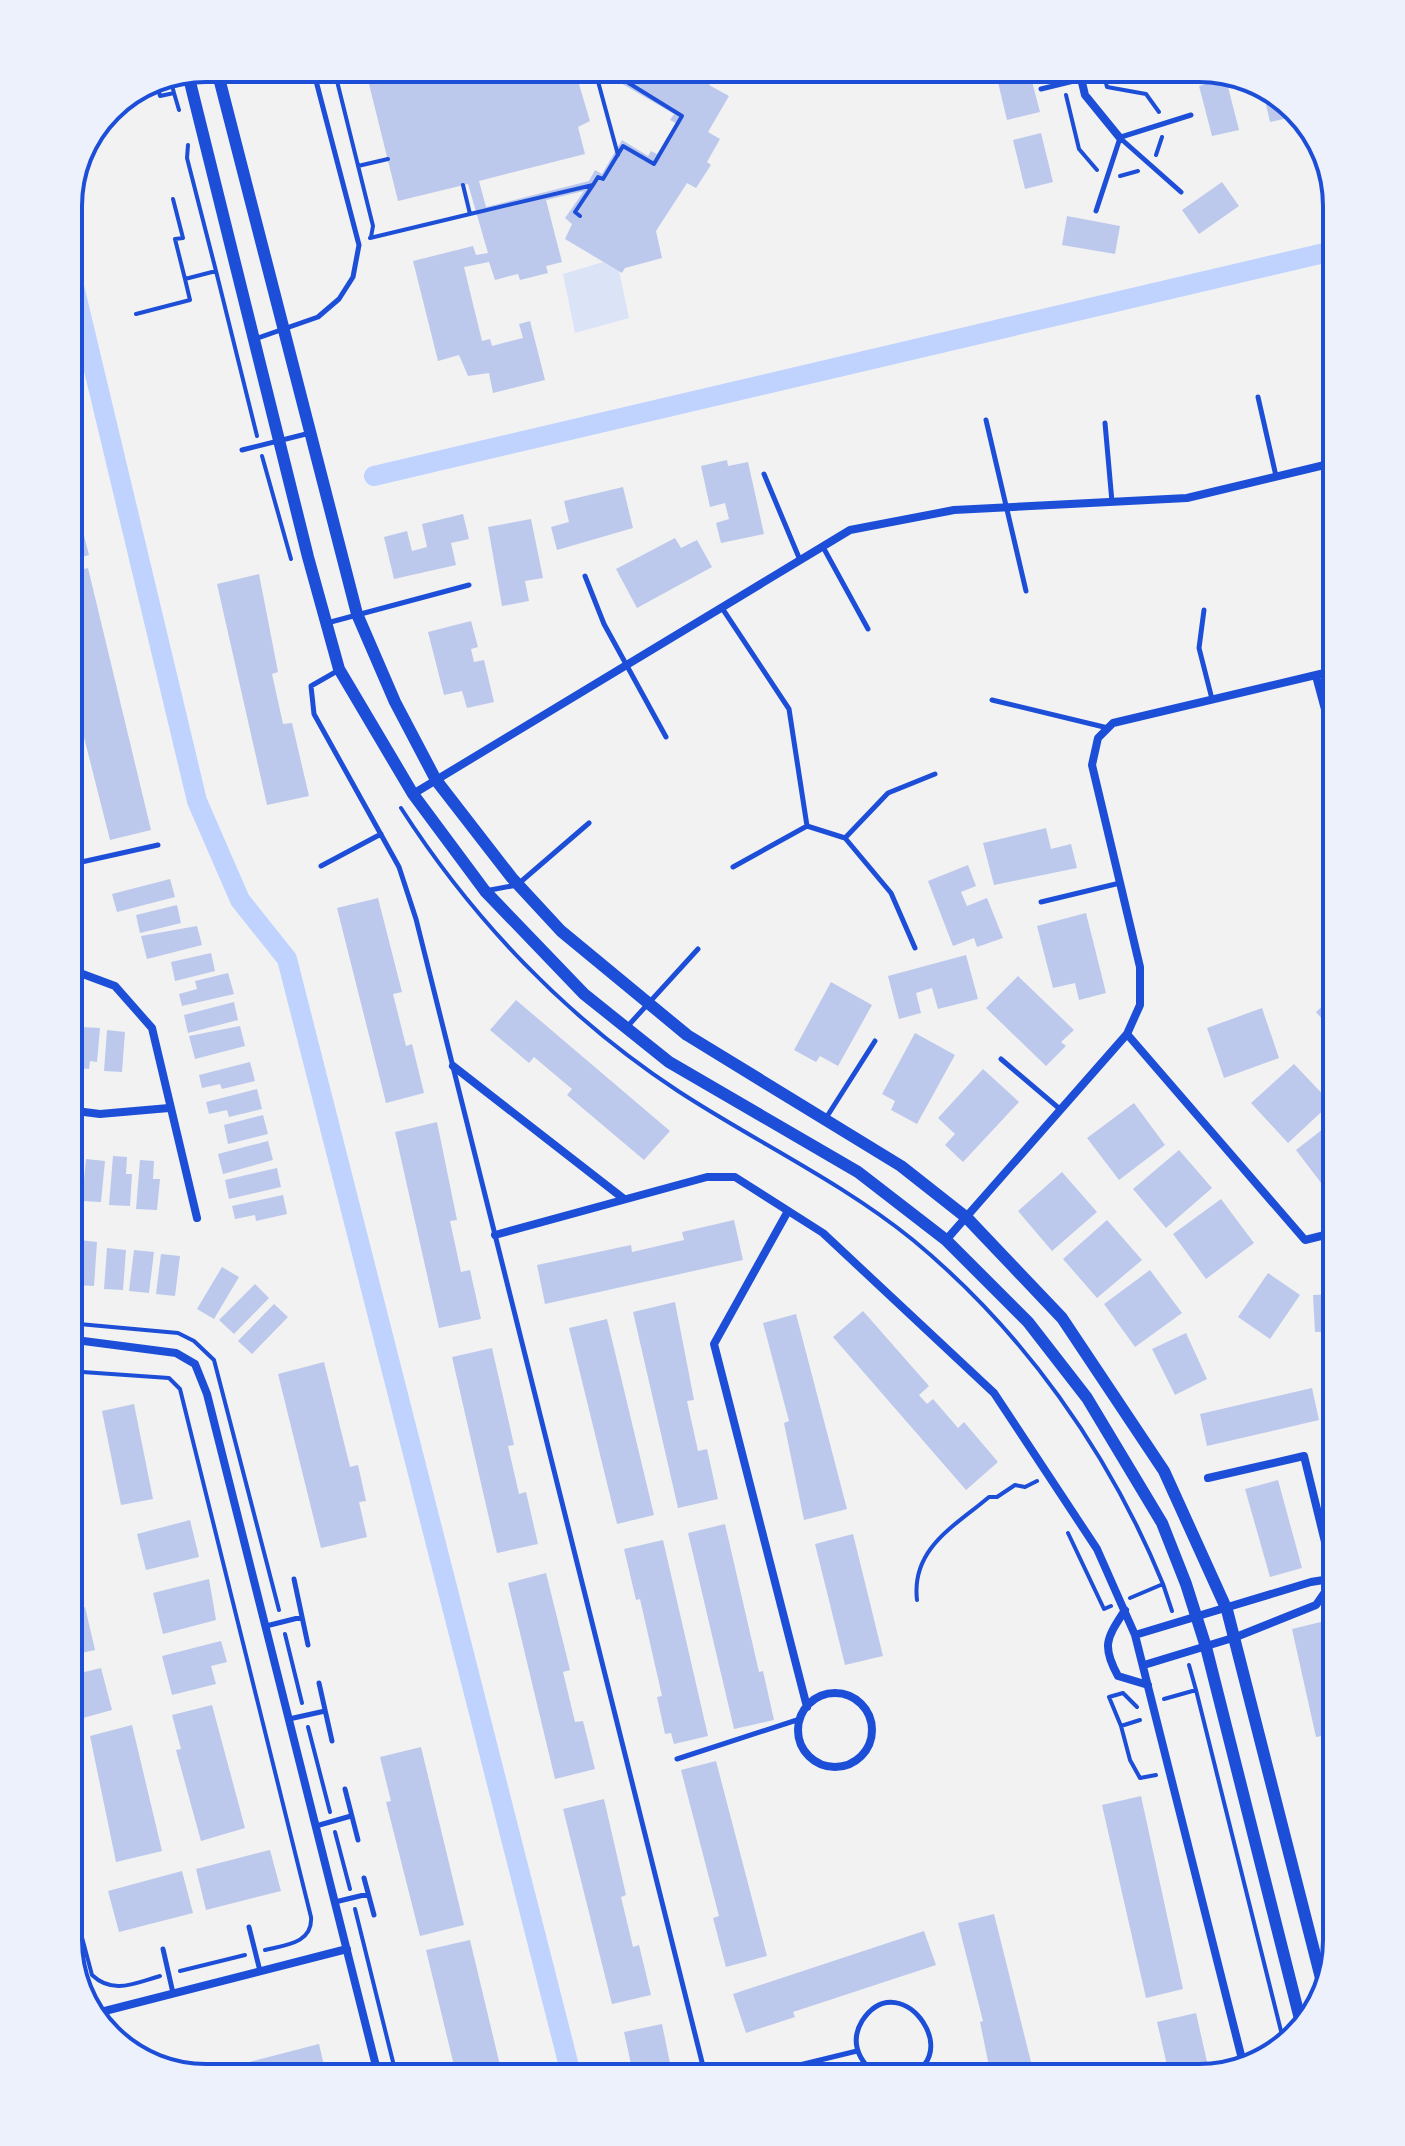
<svg xmlns="http://www.w3.org/2000/svg" width="1405" height="2146" font-family="'Exo 2',sans-serif">
	<rect width="100%" height="100%" fill="#f2f2f2"/>
	<path fill="#dbe4f7" d="M603 262 619 271 629 318 575 333 563 274Z"/>
	<g fill="none" stroke-linecap="round" stroke-linejoin="round">
		<path stroke="#bfd3fe" stroke-width="20" d="M68 261 197 801 240 900 287 959 572 2078
			M374 476 1337 250"/>
	</g>
	<path fill="#bdc9ec" d="M1012 70H1029L1040 112 1007 120 996 74Z
		M773 72 738 83 735 73Z
		M699 73 712 81 709 85 729 96 708 132 720 139 707 162 711 165 696 188 687 183 656 231 662 258 625 268 622 273 565 239 572 224 565 218 584 191 546 200 562 262 546 266 548 273 520 280 518 274 495 280 489 262 464 267 482 341 490 339 492 346 523 338 519 324 530 321 545 380 493 393 489 373 468 376 459 355 438 361 413 261 473 246 476 255 488 253 468 184 398 201 367 76 576 74 590 121 578 127 585 154 479 181 486 207 589 181 595 170 602 174 622 140 648 156 651 151 657 154 676 123 670 120 674 114 605 74H636L642 77 644 74Z
		M1226 79 1239 130 1212 136 1199 86Z
		M1262 87 1276 92 1297 116 1270 122Z
		M1041 133 1053 182 1025 189 1013 140Z
		M1222 182 1239 206 1199 234 1182 210Z
		M1067 216 1120 226 1115 254 1062 245Z
		M727 460 728 466 748 462 764 534 721 543 716 523 729 519 725 503 710 507 701 466Z
		M623 487 633 528 557 550 551 527 569 522 564 501Z
		M77 508 89 555 68 561V510Z
		M463 514 469 539 451 543 456 565 394 579 384 537 407 531 412 551 427 547 422 524Z
		M531 519 543 578 525 581 529 601 502 606 488 527Z
		M675 538 681 548 697 540 712 567 637 608 616 569Z
		M88 568 151 830 110 840 68 674V573Z
		M259 574 278 672 272 674 283 724 292 723 309 796 267 805 217 584Z
		M471 621 478 647 471 649 474 662 484 660 494 702 467 708 462 691 444 695 428 632Z
		M1046 828 1051 849 1071 844 1077 868 994 885 983 843Z
		M968 865 976 886 961 892 967 906 987 898 1003 938 977 947 974 938 953 946 928 881Z
		M170 879 175 897 117 912 112 894Z
		M378 898 402 992 393 994 406 1046 412 1044 424 1093 386 1103 337 908Z
		M177 905 181 923 140 933 136 915Z
		M1086 913 1106 993 1079 1000 1075 983 1053 988 1037 926Z
		M197 926 202 945 147 959 141 936Z
		M211 953 215 971 175 981 171 962Z
		M966 955 978 999 938 1009 932 988 916 993 921 1013 899 1019 888 976Z
		M228 973 234 994 182 1006 179 994 197 989 195 981Z
		M1018 976 1074 1030 1061 1042 1066 1046 1046 1066 986 1008Z
		M831 982 872 1005 838 1066 820 1056 816 1062 794 1050Z
		M1337 993V1036L1316 1012Z
		M516 1000 670 1131 644 1160 567 1095 572 1089 534 1057 529 1063 490 1030Z
		M234 1002 238 1020 188 1033 184 1015Z
		M1262 1008 1279 1058 1224 1078 1207 1028Z
		M240 1026 245 1046 195 1059 189 1036Z
		M80 1027 100 1028 97 1062 90 1061 89 1069 77 1068Z
		M107 1030 125 1032 122 1072 104 1071Z
		M915 1033 955 1055 917 1124 891 1110 895 1101 882 1094Z
		M250 1062 255 1081 222 1089 220 1084 202 1088 199 1075Z
		M1294 1064 1331 1103 1288 1143 1251 1103Z
		M983 1069 1019 1102 963 1162 945 1145 955 1134 938 1118Z
		M257 1089 262 1109 229 1117 227 1110 209 1114 206 1102Z
		M1134 1103 1165 1145 1119 1180 1087 1138Z
		M263 1115 268 1134 228 1144 224 1125Z
		M1337 1118V1185L1328 1192 1296 1150Z
		M437 1122 457 1220 450 1221 461 1272 470 1270 481 1319 439 1328 395 1132Z
		M268 1141 273 1160 223 1174 218 1154Z
		M1179 1150 1212 1188 1166 1228 1133 1189Z
		M68 1153 81 1155 75 1200H68Z
		M113 1156 127 1157 126 1174H132L130 1206 109 1205Z
		M86 1159 105 1161 101 1202 82 1201Z
		M140 1160 154 1161 153 1179H160L157 1210 136 1209Z
		M277 1168 281 1187 229 1199 225 1180Z
		M1062 1172 1097 1212 1052 1251 1018 1211Z
		M283 1195 287 1214 256 1221 255 1215 235 1219 232 1206Z
		M1221 1199 1254 1243 1206 1279 1173 1234Z
		M734 1220 743 1260 545 1304 537 1265 631 1245 632 1252 684 1240 682 1232Z
		M1107 1220 1142 1260 1097 1298 1063 1259Z
		M79 1240 97 1242 94 1286 76 1285Z
		M107 1248 126 1250 123 1290 104 1289Z
		M134 1250 154 1252 149 1293 129 1291Z
		M161 1254 180 1256 175 1296 156 1294Z
		M222 1267 239 1277 214 1319 197 1309Z
		M1150 1270 1182 1313 1135 1347 1104 1304Z
		M1268 1273 1300 1295 1270 1339 1238 1317Z
		M255 1284 269 1298 234 1334 219 1320Z
		M1337 1294V1331L1315 1332 1313 1295Z
		M675 1302 694 1400 687 1401 698 1451 707 1449 718 1499 678 1508 633 1312Z
		M274 1304 288 1317 252 1354 238 1341Z
		M863 1311 929 1386 919 1395 927 1404 933 1399 958 1428 964 1422 998 1462 966 1490 833 1337Z
		M796 1314 847 1509 804 1520 784 1423 789 1421 763 1323Z
		M607 1319 654 1515 617 1524 569 1328Z
		M1186 1333 1207 1379 1175 1395 1152 1349Z
		M492 1348 514 1445 508 1446 519 1494 526 1492 538 1544 497 1553 452 1357Z
		M324 1362 350 1467 358 1465 366 1501 359 1502 367 1537 321 1548 278 1374Z
		M1312 1388 1319 1420 1207 1446 1200 1414Z
		M134 1404 153 1499 121 1505 102 1411Z
		M1278 1480 1302 1568 1270 1577 1245 1489Z
		M190 1520 199 1557 146 1570 137 1534Z
		M725 1524 759 1672 763 1671 774 1720 734 1729 688 1533Z
		M853 1534 883 1656 845 1665 815 1544Z
		M663 1540 708 1736 674 1744 671 1733 665 1734 657 1697 662 1696 640 1599 636 1600 624 1549Z
		M546 1573 570 1670 563 1672 575 1722 583 1721 595 1769 555 1779 508 1583Z
		M209 1579 216 1620 163 1634 153 1593Z
		M85 1607 95 1650 68 1656V1611Z
		M1325 1621 1337 1673V1733L1316 1737 1292 1629Z
		M221 1641 227 1662 211 1666 216 1684 172 1695 162 1656Z
		M101 1668 112 1710 68 1722V1676Z
		M212 1705 245 1828 201 1841 176 1750 181 1749 172 1715Z
		M132 1725 162 1851 116 1862 90 1736Z
		M421 1747 464 1925 420 1936 386 1802 391 1801 380 1757Z
		M716 1761 767 1956 726 1967 713 1918 719 1916 681 1770Z
		M1141 1796 1183 1989 1146 1998 1102 1805Z
		M604 1799 626 1895 621 1897 633 1947 639 1945 651 1995 612 2004 563 1809Z
		M270 1850 281 1891 206 1910 196 1869Z
		M182 1871 193 1913 119 1932 108 1891Z
		M994 1914 1035 2078H992L990 2071 980 2022 983 2021 958 1923Z
		M924 1931 936 1965 793 2012 795 2017 746 2033 733 1994Z
		M470 1940 503 2078H457L426 1950Z
		M1196 2013 1210 2075 1170 2078 1157 2022Z
		M662 2024 673 2078H634L624 2032Z
		M319 2044 327 2078H248L245 2063Z
		M231 2066 234 2078 192 2076Z"/>
	<g fill="none" stroke-linecap="round" stroke-linejoin="round">
		<path stroke="#1d4ed8" stroke-width="4" d="M1102 69 1107 87 1146 94 1159 112
			M596 74 618 155
			M336 77 373 226 371 237
			M155 78 160 96 174 93 170 78
			M174 93 179 110
			M1066 95 1079 149 1097 170
			M1156 155 1162 137
			M358 166 388 159
			M1120 176 1138 171
			M593 185 598 177 603 179 623 146 654 164 682 116 614 74
			M173 199 183 238 175 239 185 279
			M470 214 593 185 575 212 580 216
			M370 238 470 214 463 185
			M216 271 257 436
			M136 314 190 300 185 279 216 271 187 158 188 145
			M262 456 291 559
			M401 808C473 920 567 1018 678 1091 756 1142 840 1181 913 1240 1023 1331 1109 1452 1163 1584L1130 1598
			M68 1323 178 1333 194 1341 214 1360 279 1610
			M68 1371 169 1378 180 1389 311 1917C313 1943 286 1945 265 1950
			M1068 1533 1104 1609 1111 1606
			M1163 1584 1172 1611
			M917 1600C911 1548 955 1526 989 1497H997L1015 1485 1025 1487 1037 1481
			M285 1634 302 1703
			M1196 1690 1284 2043
			M1123 1693 1109 1697 1121 1726 1140 1720
			M1124 1694 1137 1707
			M1164 1699 1196 1690 1189 1665
			M1121 1726 1130 1760 1140 1778 1156 1775
			M308 1727 330 1812
			M335 1832 350 1889
			M68 1885 92 1975C113 1995 135 1983 160 1976
			M355 1909 397 2078
			M180 1971 245 1955"/>
		<path stroke="#1d4ed8" stroke-width="5" d="M1041 89 1082 79
			M1121 137 1191 115
			M1120 138 1181 192
			M1096 211 1120 138
			M255 339 318 317 339 299 353 277 359 245 315 77
			M1258 397 1276 476
			M986 420 1026 591
			M1105 423 1112 502
			M242 450 310 433
			M764 474 800 560
			M823 547 868 629
			M585 576 604 624 666 737
			M722 608 789 709 807 826
			M1204 610 1199 648 1212 699
			M327 623 469 585
			M339 670 311 686 314 714 399 867 416 919 706 2078
			M992 700 1108 728
			M845 838 891 893 915 948
			M68 865 158 845
			M321 866 381 834
			M733 867 807 826 845 838 888 793 935 774
			M485 891 517 885 589 823
			M1041 902 1120 883
			M626 1028 698 949
			M1001 1059 1061 1110
			M826 1118 875 1041
			M294 1579 308 1645
			M266 1626 302 1617
			M319 1683 332 1741
			M289 1719 325 1711
			M677 1759 800 1719
			M345 1789 358 1840
			M68 1808 78 1847
			M316 1826 351 1816
			M364 1878 374 1915
			M335 1902 368 1894
			M249 1927 260 1971
			M163 1949 173 1993
			M746 2078 857 2051
			M890 2078C864 2073 847 2046 862 2021 902 1960 974 2067 896 2078"/>
		<path stroke="#1d4ed8" stroke-width="8" d="M1079 70 1085 95 1120 138
			M1316 676 1337 754
			M413 794 850 530 954 510 1187 498 1337 462
			M80 973 115 986 152 1028 197 1218
			M1127 1034 1305 1240 1337 1232
			M453 1066 624 1199
			M68 1110 100 1114 169 1108
			M788 1211 714 1344 807 1707
			M495 1235 707 1177H735L823 1233 994 1393 1097 1549 1135 1635 1244 2067
			M946 1240 1127 1034 1140 1005V967L1092 765 1098 738 1113 723 1337 670
			M68 1339 176 1353 195 1364 207 1394 379 2078
			M1208 1478 1304 1456 1337 1591
			M1125 1610C1107 1638 1101 1645 1118 1676L1148 1685
			M1135 1635 1311 1582 1336 1578
			M1144 1665 1236 1637 1316 1605 1334 1579
			M798 1730a37 37 0 1 1 74 0a37 37 0 1 1-74 0Z
			M93 2014 347 1949"/>
		<path stroke="#1d4ed8" stroke-width="12" d="M189 78 308 557 339 669 413 794 485 891 584 994 669 1062 858 1172 946 1240 1028 1322 1087 1398 1162 1523 1186 1584 1206 1647 1302 2027
			M219 78 357 614 395 702 436 780 512 878 561 931 687 1035 901 1166 967 1218 1062 1318 1164 1471 1227 1610 1323 1986"/>
	</g>
	<path d="M0 0H1405V2146H0ZM206 82H1199A124 124 0 0 1 1323 206V1940A124 124 0 0 1 1199 2064H206A124 124 0 0 1 82 1940V206A124 124 0 0 1 206 82Z" fill="#edf1fc" fill-rule="evenodd"/>
	<path fill="none" stroke="#1d4ed8" stroke-width="4" d="M206 82H1199A124 124 0 0 1 1323 206V1940A124 124 0 0 1 1199 2064H206A124 124 0 0 1 82 1940V206A124 124 0 0 1 206 82Z"/>
</svg>
